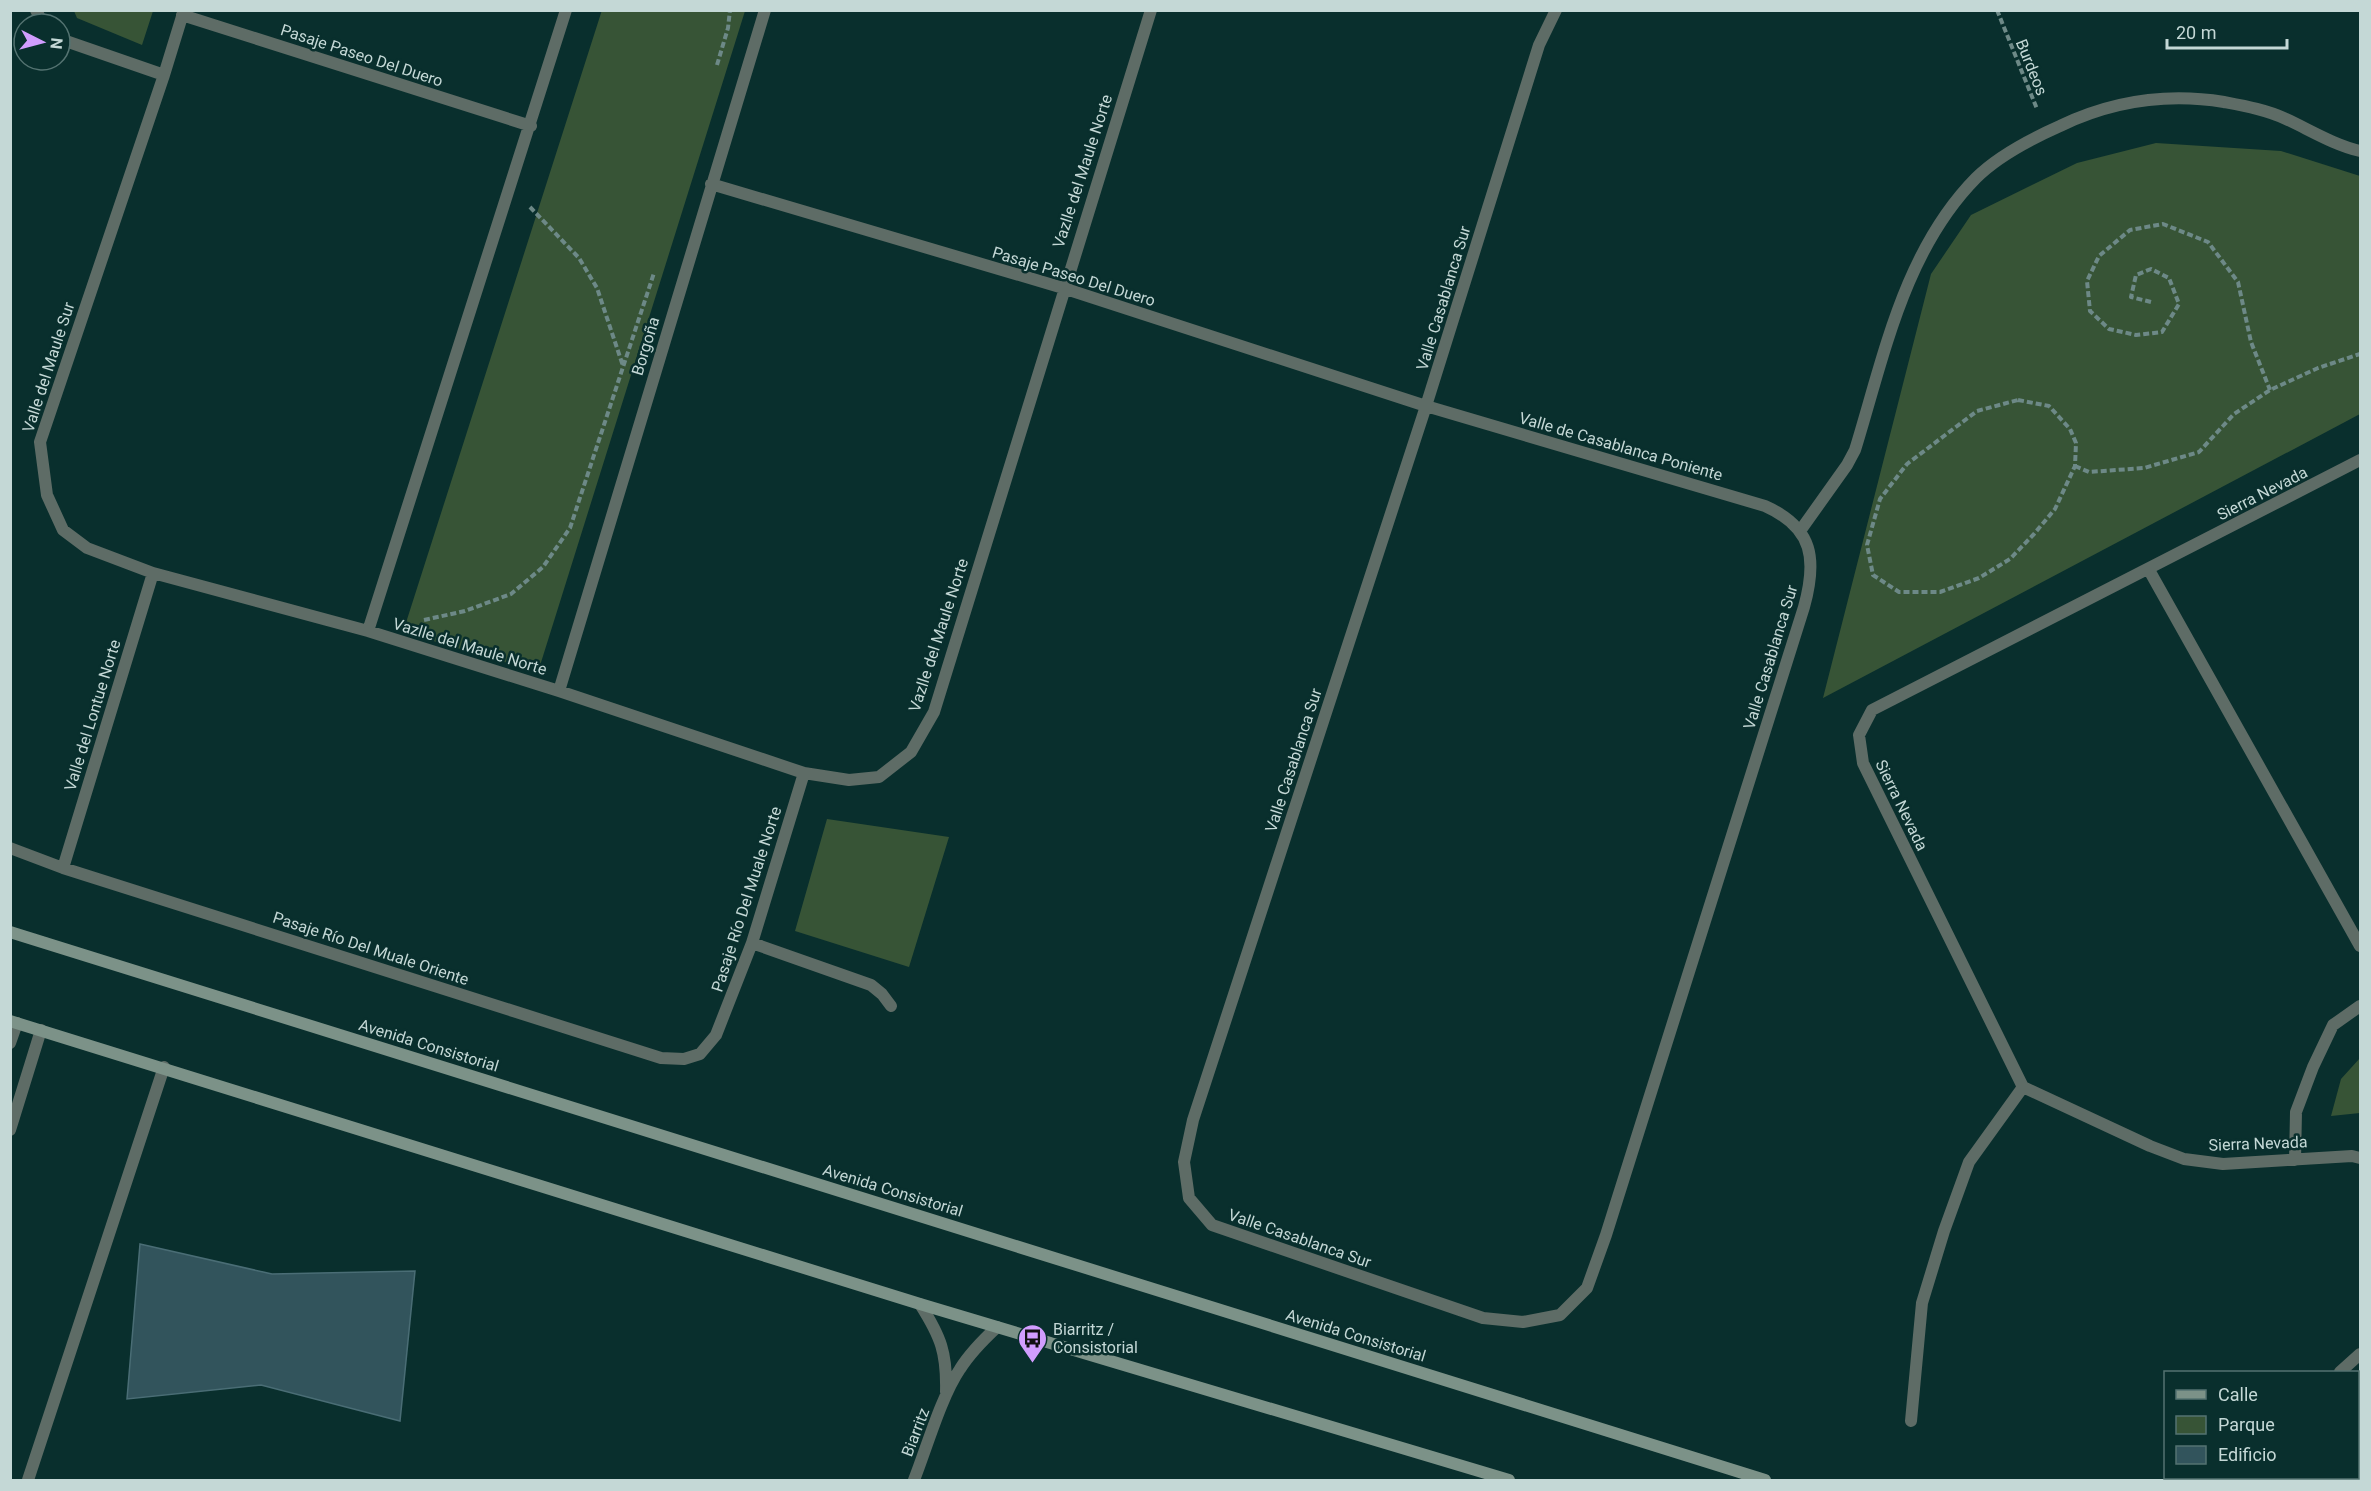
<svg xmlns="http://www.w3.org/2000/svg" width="2371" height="1491" font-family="Roboto,sans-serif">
	<rect width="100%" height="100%" fill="#092f2d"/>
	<path fill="#375436" d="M602 10 745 11 538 672 403 632Z
		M74 11V10L153 11 142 45 77 18Z
		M2156 143 2281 151 2360 176V414L1823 698 1931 274 1971 215 2077 163Z
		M827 819 949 837 909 967 795 931Z
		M2360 1058V1113L2331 1116 2341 1079Z"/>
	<path fill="#32545c" stroke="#4a6d75" stroke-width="1.5" d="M140 1244 272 1274 415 1271 400 1421 261 1385 127 1399Z"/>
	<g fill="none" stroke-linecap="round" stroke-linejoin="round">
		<path stroke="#6d8987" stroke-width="4" stroke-dasharray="6 3" stroke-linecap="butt" d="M1997 10 2037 109
			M717 65 728 28 730 10
			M530 207 579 258 597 288 623 366
			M2151 302 2131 297 2136 275 2151 269 2169 278 2179 304 2162 332 2136 335 2109 329 2090 311 2087 281 2099 256 2130 230 2163 224 2208 242 2238 282 2251 342 2270 390
			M2018 400 2049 406 2070 429 2076 443 2075 466 2055 509 2034 534 2010 559 1979 578 1940 592H1899L1873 575 1867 545 1880 499 1907 464 1977 411Z
			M2075 466 2089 472 2144 468 2199 452 2234 414 2270 390 2318 368 2360 354
			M424 620 465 611 511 594 543 567 570 528 654 273"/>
		<path stroke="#5e6c66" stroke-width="12" d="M10 1043 17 1023
			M10 1130 41 1030
			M28 1480 164 1067"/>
		<path stroke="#5e6c66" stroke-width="12" d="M36 10 43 24
			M184 10 164 75 40 442 47 495 63 530 87 548 153 573 368 631 559 691 804 773 849 780 879 777 911 752 934 712 1151 10
			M182 15 531 126
			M60 39 164 75
			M711 184 1063 288 1426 406 1765 506C1814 528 1817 560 1804 607L1606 1235 1587 1288 1560 1315 1523 1322 1483 1318 1212 1225 1189 1198 1184 1162 1193 1120 1426 406 1539 45 1556 10
			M2360 460 1872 710 1859 735 1863 763 2023 1087 2150 1146 2184 1159 2223 1164 2352 1156 2360 1158
			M1800 531 1847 465 1855 450C1884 356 1904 251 1976 178 1997 157 2033 138 2060 126 2112 101 2168 93 2224 102 2245 106 2267 110 2286 119 2310 130 2334 145 2360 151
			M2149 570 2360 946
			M368 631 566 10
			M559 691 765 10
			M10 848 63 868 661 1058 684 1059 700 1054 716 1035 752 943 804 773
			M63 868 153 573
			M752 943 871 985 882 994 891 1006
			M2295 1160 2296 1112 2313 1067 2333 1025 2360 1006
			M920 1304C941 1337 947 1353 946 1392
			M2340 1372 2360 1354
			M2358 1416 2360 1411
			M1911 1421 1922 1303 1944 1231 1969 1162 2023 1087
			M914 1480C927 1447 941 1397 960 1369 970 1353 983 1340 997 1327
			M2247 1480 2249 1478
			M2320 1480 2322 1478"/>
		<path stroke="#7c9288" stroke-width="12" d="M10 932 1765 1480
			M10 1021 920 1304 1509 1480"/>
	</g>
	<defs>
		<symbol id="bus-pin" viewBox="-11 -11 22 30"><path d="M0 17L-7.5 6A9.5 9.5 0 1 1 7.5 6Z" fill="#d19dfe" stroke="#092f2d"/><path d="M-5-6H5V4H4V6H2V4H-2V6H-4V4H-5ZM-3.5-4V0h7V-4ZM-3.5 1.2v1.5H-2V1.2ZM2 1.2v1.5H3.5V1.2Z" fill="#111"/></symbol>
	</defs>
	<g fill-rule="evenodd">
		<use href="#bus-pin" x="1016" y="1322" width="33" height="45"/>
	</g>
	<g text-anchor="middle" stroke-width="5" stroke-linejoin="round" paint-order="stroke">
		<g font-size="16" fill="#c4d8d6" stroke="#092f2d">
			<text transform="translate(362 55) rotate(18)" y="6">Pasaje Paseo Del Duero</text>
			<text transform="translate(2032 67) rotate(68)" y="6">Burdeos</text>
			<text transform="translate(1082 171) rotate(-72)" y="6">Vazlle del Maule Norte</text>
			<text transform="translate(1074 276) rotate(17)" y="6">Pasaje Paseo Del Duero</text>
			<text transform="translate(1443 298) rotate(-73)" y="6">Valle Casablanca Sur</text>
			<text transform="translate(645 346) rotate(-73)" y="6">Borgoña</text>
			<text transform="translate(48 367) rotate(-72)" y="6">Valle del Maule Sur</text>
			<text transform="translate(1621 446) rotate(16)" y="6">Valle de Casablanca Poniente</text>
			<text transform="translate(2262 493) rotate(-27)" y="6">Sierra Nevada</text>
			<text transform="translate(938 635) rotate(-72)" y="6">Vazlle del Maule Norte</text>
			<text transform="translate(470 646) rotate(17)" y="6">Vazlle del Maule Norte</text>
			<text transform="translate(1770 657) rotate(-73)" y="6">Valle Casablanca Sur</text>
			<text transform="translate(92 715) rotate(-73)" y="6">Valle del Lontue Norte</text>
			<text transform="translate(1293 760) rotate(-72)" y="6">Valle Casablanca Sur</text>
			<text transform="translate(1902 805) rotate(64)" y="6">Sierra Nevada</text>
			<text transform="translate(746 899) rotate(-72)" y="6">Pasaje Río Del Muale Norte</text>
			<text transform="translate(371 948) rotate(18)" y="6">Pasaje Río Del Muale Oriente</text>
			<text transform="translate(429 1045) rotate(17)" y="6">Avenida Consistorial</text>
			<text transform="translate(2258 1143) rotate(-2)" y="6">Sierra Nevada</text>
			<text transform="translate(893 1190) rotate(17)" y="6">Avenida Consistorial</text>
			<text transform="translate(1300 1238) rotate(19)" y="6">Valle Casablanca Sur</text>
			<text transform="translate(1356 1335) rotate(17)" y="6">Avenida Consistorial</text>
			<text transform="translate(915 1432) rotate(-69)" y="6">Biarritz</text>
		</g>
		<g font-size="16" fill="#c4d8d6" stroke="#092f2d" text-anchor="start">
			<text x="1053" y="1335">Biarritz /<tspan x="1053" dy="18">Consistorial</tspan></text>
		</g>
	</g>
	<rect width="2371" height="1491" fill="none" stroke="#c4d8d6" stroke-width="24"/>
	<rect x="2164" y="1371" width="195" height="108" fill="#092f2d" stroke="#547371" stroke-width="1.5"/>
	<rect x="2176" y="1390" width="30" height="9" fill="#7c9288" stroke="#547371" stroke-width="1.5"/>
	<text x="2218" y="1401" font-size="18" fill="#c4d8d6">Calle</text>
	<rect x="2176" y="1416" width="30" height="18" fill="#375436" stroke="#547371" stroke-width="1.5"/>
	<text x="2218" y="1431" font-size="18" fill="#c4d8d6">Parque</text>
	<rect x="2176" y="1446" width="30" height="18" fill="#32545c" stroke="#547371" stroke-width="1.5"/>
	<text x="2218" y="1461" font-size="18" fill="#c4d8d6">Edificio</text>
	<g transform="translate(42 42) rotate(96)"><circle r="28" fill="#092f2d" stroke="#547371" stroke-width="1.5"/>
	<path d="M0-4.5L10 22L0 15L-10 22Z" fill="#d19dfe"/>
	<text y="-9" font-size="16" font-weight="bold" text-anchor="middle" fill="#c4d8d6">N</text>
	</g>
	<path d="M2167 39v9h120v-9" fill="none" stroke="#c4d8d6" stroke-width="3"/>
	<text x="2176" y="39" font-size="18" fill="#c4d8d6" stroke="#092f2d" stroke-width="4.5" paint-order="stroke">20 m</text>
</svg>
